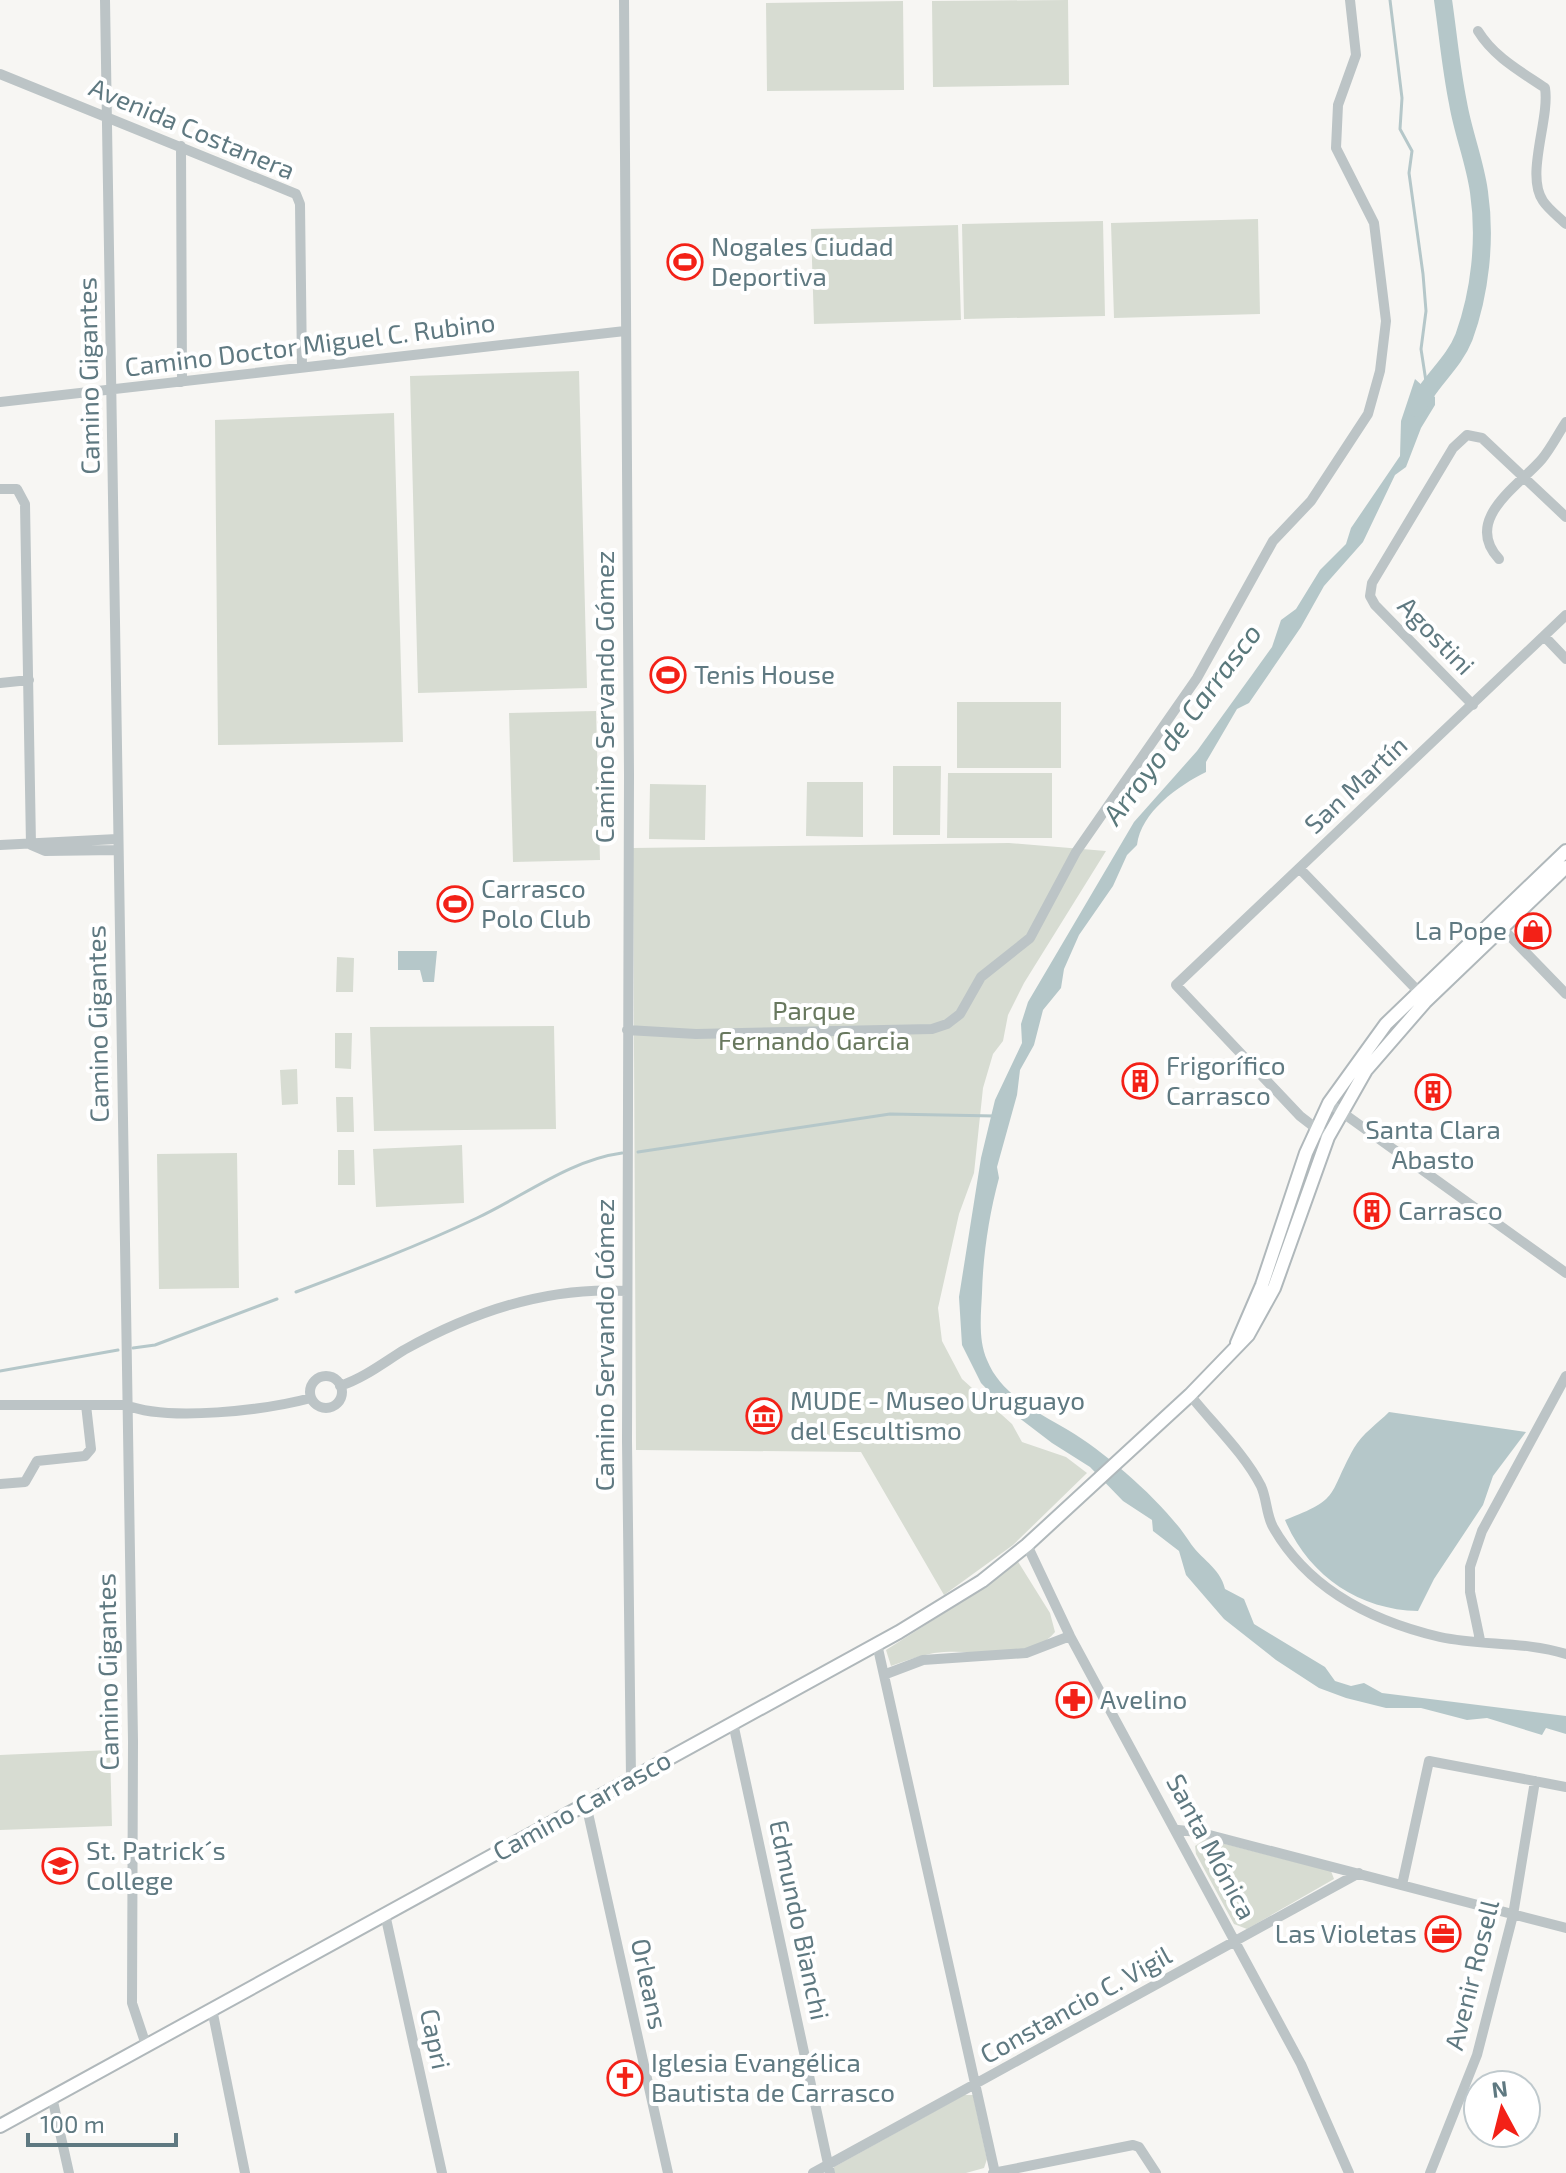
<svg xmlns="http://www.w3.org/2000/svg" width="1566" height="2173" font-family="'Exo 2',sans-serif">
	<rect width="100%" height="100%" fill="#f7f6f3"/>
	<path fill="#d7dcd2" d="M1068 0 1069 85 933 87 932 1Z
		M903 1 904 90 767 91 766 3Z
		M1258 219 1260 314 1114 318 1111 223Z
		M1103 221 1105 316 964 319 962 224Z
		M958 225 961 320 814 324 811 229Z
		M579 371 587 688 418 693 410 376Z
		M394 413 403 742 218 745 215 420Z
		M957 702H1061V768H957Z
		M596 711 600 860 513 862 509 713Z
		M893 766H941L940 835H893Z
		M948 773H1052V838H947Z
		M807 782H863V837L806 836Z
		M650 784 706 785 705 840 649 839Z
		M1009 843 1106 851 1024 983 1008 1015 1003 1041 993 1054 983 1088 974 1173 959 1214 938 1308 942 1341 962 1379 1012 1424 1022 1442 1066 1457 1087 1473 1013 1545 944 1595 861 1452 636 1450 633 848Z
		M337 957 354 958 353 992H336Z
		M554 1026 556 1129 374 1131 370 1027Z
		M335 1033H352L351 1069 335 1068Z
		M297 1069 298 1104 282 1105 280 1070Z
		M336 1097H353L354 1132H337Z
		M462 1145 464 1203 376 1207 373 1149Z
		M338 1150H354L355 1185H338Z
		M237 1153 239 1288 159 1289 157 1154Z
		M1017 1560 1050 1613 1055 1632C1028 1665 971 1647 934 1653 919 1656 905 1661 891 1666L886 1650 988 1585Z
		M110 1750 112 1826 0 1830V1755Z
		M1206 1839 1331 1871 1334 1879 1247 1929 1234 1924 1196 1854 1195 1846Z
		M964 2095H973L987 2159 984 2168 966 2173H834V2167Z"/>
	<path fill="#b5c7c9" d="M1415 379 1435 397V405L1421 428 1406 467 1395 475 1363 542 1324 586 1301 627 1249 703 1237 709 1206 762V772C1178 786 1141 812 1137 845L1127 855 1113 886 1079 935 1064 969 1061 988 1043 1010 1034 1045 1020 1070 1017 1095 997 1167 999 1178C989 1215 983 1255 982 1293 981 1314 978 1340 987 1360 1001 1395 1038 1412 1068 1430 1107 1453 1165 1504 1189 1541 1200 1559 1220 1567 1225 1589L1244 1599 1254 1624 1325 1667 1335 1681 1351 1686 1364 1683 1382 1693 1566 1716V1734L1546 1728 1542 1735 1487 1718 1467 1720 1421 1708H1386L1346 1698 1319 1688 1276 1660 1224 1619 1186 1575 1179 1551 1153 1531 1152 1520 1123 1501 1090 1467 1052 1443 1001 1404 981 1383 962 1345 959 1297 981 1158 995 1100 1022 1043 1021 1024 1028 1002 1134 822 1197 751 1272 647 1281 620 1296 609 1320 570 1346 544 1351 528 1400 456 1401 421Z
		M398 951H437L434 982H423L420 970H398Z
		M1389 1412 1526 1432 1493 1476 1483 1505 1434 1579 1418 1611C1359 1610 1308 1575 1285 1520 1342 1498 1327 1496 1354 1448 1362 1434 1378 1423 1389 1412Z"/>
	<g fill="none" stroke-linecap="round" stroke-linejoin="round">
		<path stroke="#b5c7c9" stroke-width="3" d="M1390 0 1402 98 1400 129 1412 151 1409 173 1423 274 1426 311 1421 349 1427 388
			M638 1152 890 1114 995 1116
			M296 1292C357 1269 418 1246 477 1218 524 1196 570 1160 622 1153
			M133 1348 155 1345 277 1299
			M0 1371 118 1350"/>
		<path stroke="#b5c7c9" stroke-width="18" d="M1417 408C1428 382 1453 365 1464 337 1480 293 1486 240 1479 192 1475 162 1463 133 1458 103 1451 69 1448 34 1443 0"/>
		<defs>
			<path id="major" d="M1237 1343 1262 1285 1306 1153 1329 1103 1386 1024 1566 851
				M0 2126 899 1632 982 1581 1027 1545 1190 1395 1248 1335 1274 1288 1328 1137 1366 1070 1425 1002 1566 867"/>
		</defs>
		<use href="#major" stroke="#b0b8bb" stroke-width="16"/>
		<path stroke="#bcc4c6" stroke-width="10" d="M105 0 133 1741 132 2003 146 2045
			M624 0 629 775 627 1441 631 1778
			M1478 31C1494 57 1520 71 1545 88 1550 119 1525 175 1543 201 1549 210 1559 217 1566 224
			M0 74 296 194 300 204 302 368
			M181 146 182 382
			M0 402 625 331
			M0 489H17L25 504 31 845
			M1499 559C1462 519 1520 485 1542 459 1551 448 1558 434 1566 422
			M1545 637 1566 659
			M0 683 29 680
			M1473 705 1375 605 1370 596 1372 583 1453 448 1467 435 1482 438 1566 517
			M0 845 117 839
			M31 845 45 851 117 850
			M1300 869 1418 991
			M1502 928 1566 994
			M627 1030 696 1034 932 1029 947 1024 960 1014 981 977 1030 938 1076 852 1197 678 1273 541 1311 501 1368 414 1380 371 1386 321 1374 223 1336 148 1338 105 1356 55 1350 0
			M1329 1103 1566 1273
			M1322 1133 1300 1116 1176 985 1566 615
			M310 1392a16 16 0 1 1 32 0a16 16 0 1 1-32 0Z
			M340 1386C364 1378 383 1363 404 1350 472 1312 548 1286 627 1291
			M1190 1395C1213 1424 1244 1453 1261 1486 1267 1499 1266 1514 1273 1527 1308 1589 1372 1621 1440 1637 1482 1646 1524 1641 1566 1654
			M0 1405H126C168 1422 266 1410 311 1398
			M0 1484 25 1482 37 1461 85 1456 91 1449 86 1405
			M1027 1545 1070 1636 1301 2064 1349 2173
			M1480 1640 1470 1592V1567L1482 1531 1566 1376
			M877 1644 995 2173
			M886 1674 923 1660 1026 1653 1070 1636
			M733 1723 830 2173
			M586 1804 668 2173
			M1178 1830 1198 1832 1566 1928
			M1402 1885 1429 1761 1566 1787
			M385 1914 442 2173
			M212 2009 245 2173
			M52 2097 69 2173
			M813 2173 1359 1873
			M993 2173 1133 2145 1139 2147 1156 2173
			M1430 2173 1477 2055 1513 1915 1535 1781"/>
		<use href="#major" stroke="#fff" stroke-width="12"/>
	</g>
	<defs>
		<symbol id="stadium-ring" viewBox="-11 -11 22 22"><circle r="9.5" fill="#fff" stroke="#f32117" stroke-width="1.5"/><path d="M0-5a6.5 5 0 1 0 0 10a6.5 5 0 1 0 0-10ZM-3.5-1.8h7v3.6h-7Z" fill="#f32117"/></symbol>
		<symbol id="shop-ring" viewBox="-11 -11 22 22"><circle r="9.5" fill="#fff" stroke="#f32117" stroke-width="1.5"/><path d="M-5-2.5h2.3a2.7 3.5 0 0 1 5.4 0H5L5.5 6h-11ZM-1.5-2.5h3a1.5 2.3 0 0 0-3 0Z" fill="#f32117"/></symbol>
		<symbol id="building-ring" viewBox="-11 -11 22 22"><circle r="9.5" fill="#fff" stroke="#f32117" stroke-width="1.5"/><path d="M-4-6H4V6H1V3H-1V6H-4ZM-2.5-4.3h1.7v1.8h-1.7ZM.8-4.3h1.7v1.8H.8ZM-2.5-1h1.7V.8h-1.7ZM.8-1h1.7V.8H.8Z" fill="#f32117"/></symbol>
		<symbol id="museum-ring" viewBox="-11 -11 22 22"><circle r="9.5" fill="#fff" stroke="#f32117" stroke-width="1.5"/><path d="M0-6L6-3V-2H-6V-3ZM-5-1h2V3h-2ZM-1-1h2V3h-2ZM3-1h2V3H3ZM-6 4H6V6H-6Z" fill="#f32117"/></symbol>
		<symbol id="pharmacy-ring" viewBox="-11 -11 22 22"><circle r="9.5" fill="#fff" stroke="#f32117" stroke-width="1.5"/><path d="M-2-6h4v4h4v4h-4v4h-4v-4h-4v-4h4Z" fill="#f32117"/></symbol>
		<symbol id="school-ring" viewBox="-11 -11 22 22"><circle r="9.5" fill="#fff" stroke="#f32117" stroke-width="1.5"/><path d="M0-5L7-2L0 1L-7-2ZM-4 1L0 2.5L4 1V4Q0 6-4 4Z" fill="#f32117"/></symbol>
		<symbol id="office-ring" viewBox="-11 -11 22 22"><circle r="9.5" fill="#fff" stroke="#f32117" stroke-width="1.5"/><path d="M-6-3h4V-5.5h4V-3h4V5H-6ZM-1-4.5V-3h2v-1.5ZM-6 0V1H6V0Z" fill="#f32117"/></symbol>
		<symbol id="church-ring" viewBox="-11 -11 22 22"><circle r="9.5" fill="#fff" stroke="#f32117" stroke-width="1.5"/><path d="M-1.2-6h2.4v3.5h3.3v2.4h-3.3V6h-2.4V-.1h-3.3v-2.4h3.3Z" fill="#f32117"/></symbol>
	</defs>
	<g fill-rule="evenodd">
		<use href="#stadium-ring" x="665" y="242" width="40" height="40"/>
		<use href="#stadium-ring" x="648" y="655" width="40" height="40"/>
		<use href="#stadium-ring" x="435" y="884" width="40" height="40"/>
		<use href="#shop-ring" x="1513" y="911" width="40" height="40"/>
		<use href="#building-ring" x="1120" y="1061" width="40" height="40"/>
		<use href="#building-ring" x="1413" y="1072" width="40" height="40"/>
		<use href="#building-ring" x="1352" y="1191" width="40" height="40"/>
		<use href="#museum-ring" x="744" y="1396" width="40" height="40"/>
		<use href="#pharmacy-ring" x="1054" y="1680" width="40" height="40"/>
		<use href="#school-ring" x="40" y="1846" width="40" height="40"/>
		<use href="#office-ring" x="1423" y="1914" width="40" height="40"/>
		<use href="#church-ring" x="605" y="2058" width="40" height="40"/>
	</g>
	<g text-anchor="middle" stroke-width="8" stroke-linejoin="round" paint-order="stroke">
		<g font-size="26" fill="#5f7981" stroke="#fff">
			<text transform="translate(192 129) rotate(23)" y="9">Avenida Costanera</text>
			<text transform="translate(310 345) rotate(-7)" y="9">Camino Doctor Miguel C. Rubino</text>
			<text transform="translate(89 376) rotate(-91)" y="9">Camino Gigantes</text>
			<text transform="translate(1436 636) rotate(46)" y="9">Agostini</text>
			<text transform="translate(605 697) rotate(-90)" y="9">Camino Servando Gómez</text>
			<text transform="translate(1356 785) rotate(-43)" y="9">San Martín</text>
			<text transform="translate(98 1024) rotate(-91)" y="9">Camino Gigantes</text>
			<text transform="translate(605 1345) rotate(-90)" y="9">Camino Servando Gómez</text>
			<text transform="translate(108 1672) rotate(-91)" y="9">Camino Gigantes</text>
			<text transform="translate(582 1806) rotate(-29)" y="9">Camino Carrasco</text>
			<text transform="translate(1211 1847) rotate(62)" y="9">Santa Mónica</text>
			<text transform="translate(799 1920) rotate(78)" y="9">Edmundo Bianchi</text>
			<text transform="translate(1472 1975) rotate(-76)" y="9">Avenir Rosell</text>
			<text transform="translate(649 1984) rotate(78)" y="9">Orleans</text>
			<text transform="translate(1076 2005) rotate(-29)" y="9">Constancio C. Vigil</text>
			<text transform="translate(435 2039) rotate(78)" y="9">Capri</text>
		</g>
		<g font-size="26" fill="#5f7981" stroke="#fff" text-anchor="start">
			<text x="711" y="256">Nogales Ciudad<tspan x="711" dy="30">Deportiva</tspan></text>
			<text x="694" y="684">Tenis House</text>
			<text x="481" y="898">Carrasco<tspan x="481" dy="30">Polo Club</tspan></text>
			<text x="1507" y="940" text-anchor="end">La Pope</text>
			<text x="1166" y="1075">Frigorífico<tspan x="1166" dy="30">Carrasco</tspan></text>
			<text x="1433" y="1139" text-anchor="middle">Santa Clara<tspan x="1433" dy="30">Abasto</tspan></text>
			<text x="1398" y="1220">Carrasco</text>
			<text x="790" y="1410">MUDE - Museo Uruguayo<tspan x="790" dy="30">del Escultismo</tspan></text>
			<text x="1100" y="1709">Avelino</text>
			<text x="86" y="1860">St. Patrick´s<tspan x="86" dy="30">College</tspan></text>
			<text x="1417" y="1943" text-anchor="end">Las Violetas</text>
			<text x="651" y="2072">Iglesia Evangélica<tspan x="651" dy="30">Bautista de Carrasco</tspan></text>
		</g>
		<g font-size="26" fill="#68785e" stroke="#fff">
			<text x="814" y="1020">Parque<tspan x="814" dy="30">Fernando Garcia</tspan></text>
		</g>
		<g font-size="28" font-style="italic" fill="#5a797c" stroke="#fff">
			<text transform="translate(1182 724) rotate(-53)" y="10">Arroyo de Carrasco</text>
		</g>
	</g>
	<g transform="translate(1502 2109) rotate(353)"><circle r="38" fill="#ffffff" stroke="#bfc9cd" stroke-width="2"/>
	<path d="M0-6L14 30L0 20L-14 30Z" fill="#f32117"/>
	<text y="-12" font-size="22" font-weight="bold" text-anchor="middle" fill="#5f7981">N</text>
	</g>
	<path d="M28 2133v12h148v-12" fill="none" stroke="#5f7981" stroke-width="4"/>
	<text x="40" y="2133" font-size="24" fill="#5f7981" stroke="#ffffff" stroke-width="6" paint-order="stroke">100 m</text>
</svg>
